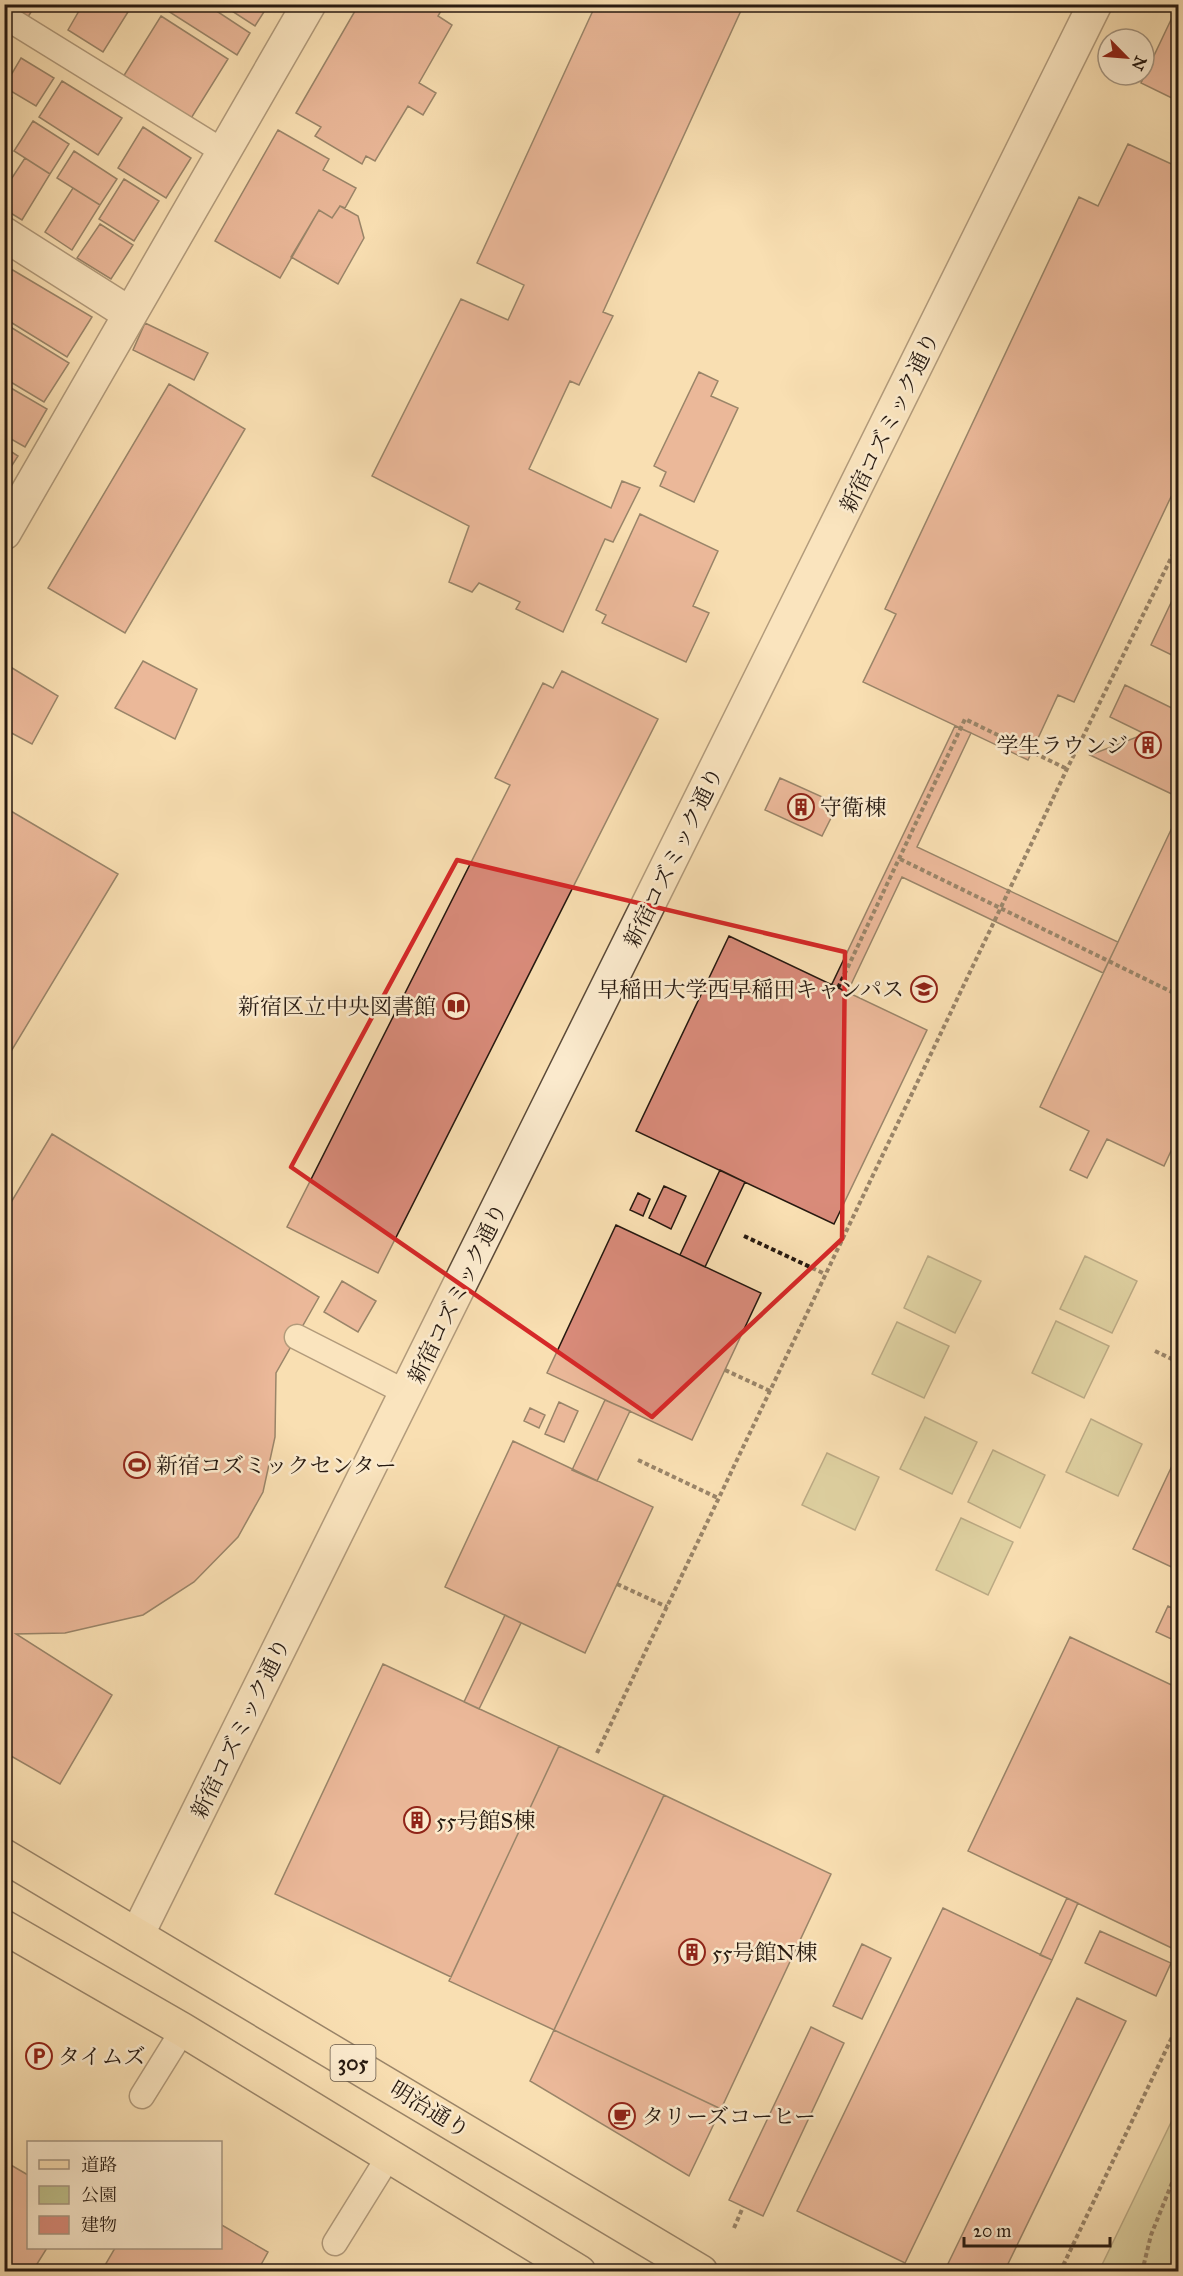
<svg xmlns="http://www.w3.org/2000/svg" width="1183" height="2276" font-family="'IM FELL Great Primer','Noto Serif JP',serif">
	<rect width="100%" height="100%" fill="#f9dfb2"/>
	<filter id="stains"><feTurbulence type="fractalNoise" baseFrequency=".00333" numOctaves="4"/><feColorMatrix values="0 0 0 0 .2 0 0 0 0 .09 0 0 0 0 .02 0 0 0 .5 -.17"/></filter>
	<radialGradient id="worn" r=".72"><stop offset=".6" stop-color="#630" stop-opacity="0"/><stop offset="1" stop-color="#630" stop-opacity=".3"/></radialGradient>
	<path fill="#bfc18c" stroke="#726d4e" stroke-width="1.5" d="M928 1256 981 1281 955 1333 904 1308Z
		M1085 1256 1137 1281 1112 1333 1060 1309Z
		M1056 1321 1109 1346 1084 1398 1032 1373Z
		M897 1322 949 1346 924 1398 872 1374Z
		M925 1417 977 1442 952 1494 900 1469Z
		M1091 1419 1142 1444 1118 1496 1066 1472Z
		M993 1450 1045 1475 1020 1528 968 1502Z
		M827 1453 879 1477 855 1530 802 1505Z
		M961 1518 1013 1542 988 1595 936 1570Z
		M1178 2108V2271H1099Z"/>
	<path fill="#d98b7a" stroke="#261910" stroke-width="1.5" d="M7 4H36L28 17Z
		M83 4H133L103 52 68 30Z
		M157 4H206L250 33 237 55Z
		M221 4H269L255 26Z
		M359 4H445L438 16 452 25 419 83 436 93 423 115 408 106 375 161 366 156 362 164 315 136 321 127 296 113Z
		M596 4H744L603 312 613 316 579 385 570 381 529 469 611 508 622 481 640 488 613 542 605 539 563 632 516 609 520 602 479 583 472 592 449 582 469 526 372 476 461 299 508 320 524 285 477 263Z
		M1178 5V101L1141 83Z
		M161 16 228 59 190 120 123 77Z
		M21 58 54 78 36 106 4 87Z
		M62 81 122 118 98 155 39 117Z
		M4 93 12 98 4 111Z
		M33 121 69 144 50 174 14 151Z
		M143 127 191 158 166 198 118 168Z
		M278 130 329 159 323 170 356 188 345 208 340 206 332 218 319 210 280 278 215 241Z
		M1128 144 1178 167V482L1074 702 1058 695 1028 760 863 682 896 614 885 609 1079 197 1098 206Z
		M74 151 117 179 100 205 57 178Z
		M25 158 50 174 22 220 4 209V190Z
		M124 179 159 201 134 241 99 219Z
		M73 188 100 205 72 250 45 232Z
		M340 206 358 216 364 238 338 284 291 257 319 210 332 218Z
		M100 224 133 245 111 279 77 258Z
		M11 269 92 317 67 357 4 318V280Z
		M4 323 69 363 44 402 4 378Z
		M145 323 208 353 194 380 133 350Z
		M699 372 718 381 711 396 738 408 694 502 660 486 666 472 654 466Z
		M4 384 47 409 25 447 4 435Z
		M169 384 245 429 125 633 48 588Z
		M4 447 18 456 4 478Z
		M640 514 718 551 693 606 709 613 686 662 602 623 606 615 596 610Z
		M1178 588V658L1151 645Z
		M143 661 197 689 175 739 115 708Z
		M4 663 58 696 32 744 4 729Z
		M562 671 658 719 378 1273 287 1227 510 785 495 778 543 683 553 688Z
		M1125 685 1178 711V797L1090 755 1145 734 1110 717Z
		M955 726 971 733 917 847 1118 942 1103 973 902 877 847 993 832 984Z
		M780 778 838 804 822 836 765 810Z
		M4 807 118 874 4 1063Z
		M1178 815V1136L1164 1166 1107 1139 1087 1178 1070 1170 1089 1131 1040 1107Z
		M729 936 927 1030 834 1224 636 1131Z
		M52 1134 319 1297 276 1373 275 1437 263 1492 238 1537 194 1582 143 1615 65 1633 16 1634 112 1695 60 1784 4 1752V1214Z
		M720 1170 745 1182 705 1267 680 1255Z
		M664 1186 686 1196 671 1229 649 1218Z
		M638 1193 650 1199 643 1216 630 1210Z
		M616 1225 761 1293 692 1440 547 1373Z
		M342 1281 376 1301 358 1332 324 1312Z
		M605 1400 630 1411 597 1481 572 1470Z
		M559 1402 578 1411 564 1442 545 1434Z
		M530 1408 545 1415 539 1428 524 1421Z
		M513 1441 653 1507 585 1653 445 1587Z
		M1178 1453V1570L1133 1549Z
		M1168 1606 1178 1611V1642L1156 1632Z
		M505 1615 521 1623 479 1709 464 1702Z
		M1070 1637 1178 1688V1951L968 1851Z
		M383 1664 559 1746 451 1977 275 1894Z
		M559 1746 664 1795 554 2030 449 1981Z
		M664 1795 831 1874 721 2109 554 2030Z
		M1067 1898 1078 1903 1052 1960 1040 1955Z
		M943 1908 1052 1960 905 2263 797 2211Z
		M1100 1931 1171 1963 1156 1996 1085 1963Z
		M862 1944 891 1958 862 2019 833 2006Z
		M1077 1998 1126 2021 1004 2272H944Z
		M811 2027 844 2043 763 2216 729 2200Z
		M554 2030 721 2109 689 2176 530 2081Z
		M4 2161 28 2175V2248H47L32 2272H4Z
		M220 2224 268 2252 257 2272H101L115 2248H220Z"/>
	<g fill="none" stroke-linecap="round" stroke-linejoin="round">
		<defs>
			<path id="service" d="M4 16 224 152
				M297 1337 407 1393
				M142 2096 183 2030
				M335 2243 389 2156"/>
			<path id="minor" d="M4 234 130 314
				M4 533 309 4"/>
			<path id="tertiary" d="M137 1935 1095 4"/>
			<path id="primary" d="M4 1856 701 2272
				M4 1927 183 2030 579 2272"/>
		</defs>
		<use href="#service" stroke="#5b4a38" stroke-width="27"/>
		<use href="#minor" stroke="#5b4a38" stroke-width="36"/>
		<use href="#tertiary" stroke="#5b4a38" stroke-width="36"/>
		<use href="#primary" stroke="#261910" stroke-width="36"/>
		<path stroke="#261910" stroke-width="4" stroke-dasharray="4.5 3" stroke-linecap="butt" d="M900 859 1178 995
			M838 988 965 719 1067 769
			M744 1236 825 1274
			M1155 1351 1178 1362
			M725 1370 770 1391
			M638 1460 718 1498
			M617 1584 667 1607
			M597 1753 1067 769 1178 544
			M734 2228 743 2207
			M1060 2272 1174 2033
			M1142 2272 1151 2235 1178 2168"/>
		<use href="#service" stroke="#fbeacd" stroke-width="24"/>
		<use href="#minor" stroke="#fbeacd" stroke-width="33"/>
		<use href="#tertiary" stroke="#fbeacd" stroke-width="33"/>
		<use href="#primary" stroke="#f9dfb2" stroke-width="33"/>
	</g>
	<path d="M0 0H1183V2276H0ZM457 860 845 952 842 1239 652 1417 291 1167Z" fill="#f9dfb2" fill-opacity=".55" fill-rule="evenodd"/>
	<path fill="none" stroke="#d62828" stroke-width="4.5" stroke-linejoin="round" d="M457 860 845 952 842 1239 652 1417 291 1167Z"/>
	<defs>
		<symbol id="building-ring" viewBox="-11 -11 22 22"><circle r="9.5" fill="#fbeacd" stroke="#8f2418" stroke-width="1.5"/><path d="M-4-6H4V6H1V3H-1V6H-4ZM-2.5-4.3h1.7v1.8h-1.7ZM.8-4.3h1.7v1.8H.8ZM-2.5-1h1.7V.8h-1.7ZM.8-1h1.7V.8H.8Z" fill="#8f2418"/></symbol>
		<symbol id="university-ring" viewBox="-11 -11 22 22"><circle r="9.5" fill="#fbeacd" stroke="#8f2418" stroke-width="1.5"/><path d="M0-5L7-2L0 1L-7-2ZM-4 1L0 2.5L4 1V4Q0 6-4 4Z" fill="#8f2418"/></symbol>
		<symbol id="library-ring" viewBox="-11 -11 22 22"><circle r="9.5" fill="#fbeacd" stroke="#8f2418" stroke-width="1.5"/><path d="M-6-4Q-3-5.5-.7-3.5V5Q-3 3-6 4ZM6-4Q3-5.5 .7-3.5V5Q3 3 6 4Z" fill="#8f2418"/></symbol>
		<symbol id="stadium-ring" viewBox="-11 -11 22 22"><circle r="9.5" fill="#fbeacd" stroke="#8f2418" stroke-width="1.5"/><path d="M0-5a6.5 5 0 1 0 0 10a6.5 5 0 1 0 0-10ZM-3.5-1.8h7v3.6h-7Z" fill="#8f2418"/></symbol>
		<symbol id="parking-ring" viewBox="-11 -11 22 22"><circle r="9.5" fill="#fbeacd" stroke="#8f2418" stroke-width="1.5"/><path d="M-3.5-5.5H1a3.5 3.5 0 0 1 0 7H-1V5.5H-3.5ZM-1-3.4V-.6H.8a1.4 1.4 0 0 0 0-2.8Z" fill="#8f2418"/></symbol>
		<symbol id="cafe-ring" viewBox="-11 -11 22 22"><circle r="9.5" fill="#fbeacd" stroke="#8f2418" stroke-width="1.5"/><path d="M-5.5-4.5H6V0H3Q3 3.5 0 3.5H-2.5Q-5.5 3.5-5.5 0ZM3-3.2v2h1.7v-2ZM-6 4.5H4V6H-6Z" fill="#8f2418"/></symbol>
	</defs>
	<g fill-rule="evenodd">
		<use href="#building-ring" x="1133" y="730" width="30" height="30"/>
		<use href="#building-ring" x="786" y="792" width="30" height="30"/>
		<use href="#university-ring" x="909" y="974" width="30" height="30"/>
		<use href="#library-ring" x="441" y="991" width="30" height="30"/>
		<use href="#stadium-ring" x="122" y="1450" width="30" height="30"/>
		<use href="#building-ring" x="402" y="1805" width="30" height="30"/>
		<use href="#building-ring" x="677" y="1937" width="30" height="30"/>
		<use href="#parking-ring" x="24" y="2041" width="30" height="30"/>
		<use href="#cafe-ring" x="607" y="2101" width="30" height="30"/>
	</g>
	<g text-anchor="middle" stroke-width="5" stroke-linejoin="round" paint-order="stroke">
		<rect fill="#fbeacd" stroke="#665849" stroke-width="1.5" x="330.5" y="2045" width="45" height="36" rx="4.5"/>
		<g font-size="21" font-weight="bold" fill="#261910">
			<text x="353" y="2070">305</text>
		</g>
		<g font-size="22" fill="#261910" stroke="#fbeacd">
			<text transform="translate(889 422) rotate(-64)" y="8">新宿コズミック通り</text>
			<text transform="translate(673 857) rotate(-64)" y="8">新宿コズミック通り</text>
			<text transform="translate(457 1293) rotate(-64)" y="8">新宿コズミック通り</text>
			<text transform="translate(240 1728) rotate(-64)" y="8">新宿コズミック通り</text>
			<text transform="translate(430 2109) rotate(31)" y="8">明治通り</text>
		</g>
		<g font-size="22" fill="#261910" stroke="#fbeacd" text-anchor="start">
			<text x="1128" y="753" text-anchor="end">学生ラウンジ</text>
			<text x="820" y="815">守衛棟</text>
			<text x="904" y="997" text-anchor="end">早稲田大学西早稲田キャンパス</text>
			<text x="436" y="1014" text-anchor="end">新宿区立中央図書館</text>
			<text x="156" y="1473">新宿コズミックセンター</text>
			<text x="436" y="1828">55号館S棟</text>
			<text x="712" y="1960">55号館N棟</text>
			<text x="58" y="2064">タイムズ</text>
			<text x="642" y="2124">タリーズコーヒー</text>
		</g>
	</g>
	<rect width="1183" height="2276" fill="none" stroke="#f9dfb2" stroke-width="24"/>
	<rect x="6" y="6" width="1171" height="2264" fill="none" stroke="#261910" stroke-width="3"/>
	<rect x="12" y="12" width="1159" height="2252" fill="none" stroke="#261910" stroke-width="1.5"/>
	<rect x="27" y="2141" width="195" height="108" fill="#fbeacd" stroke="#a69681" stroke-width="1.5"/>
	<rect x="39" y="2160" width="30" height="9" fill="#f9dfb2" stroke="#a69681" stroke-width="1.5"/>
	<text x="81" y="2171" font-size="18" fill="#261910">道路</text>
	<rect x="39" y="2186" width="30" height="18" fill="#bfc18c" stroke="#a69681" stroke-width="1.5"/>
	<text x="81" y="2201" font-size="18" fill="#261910">公園</text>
	<rect x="39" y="2216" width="30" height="18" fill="#d98b7a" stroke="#a69681" stroke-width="1.5"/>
	<text x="81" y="2231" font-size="18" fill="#261910">建物</text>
	<g transform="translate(1126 57) rotate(115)"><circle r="28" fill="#fbeacd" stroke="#a69681" stroke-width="1.5"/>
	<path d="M0-4.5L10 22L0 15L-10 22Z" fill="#8f2418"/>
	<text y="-9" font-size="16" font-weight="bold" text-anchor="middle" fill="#261910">N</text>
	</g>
	<path d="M964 2237v9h146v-9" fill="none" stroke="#261910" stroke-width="3"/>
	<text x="973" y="2237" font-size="18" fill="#261910" stroke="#fbeacd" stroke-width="4.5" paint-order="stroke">20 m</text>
	<rect width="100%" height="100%" filter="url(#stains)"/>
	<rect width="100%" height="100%" fill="url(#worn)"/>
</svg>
